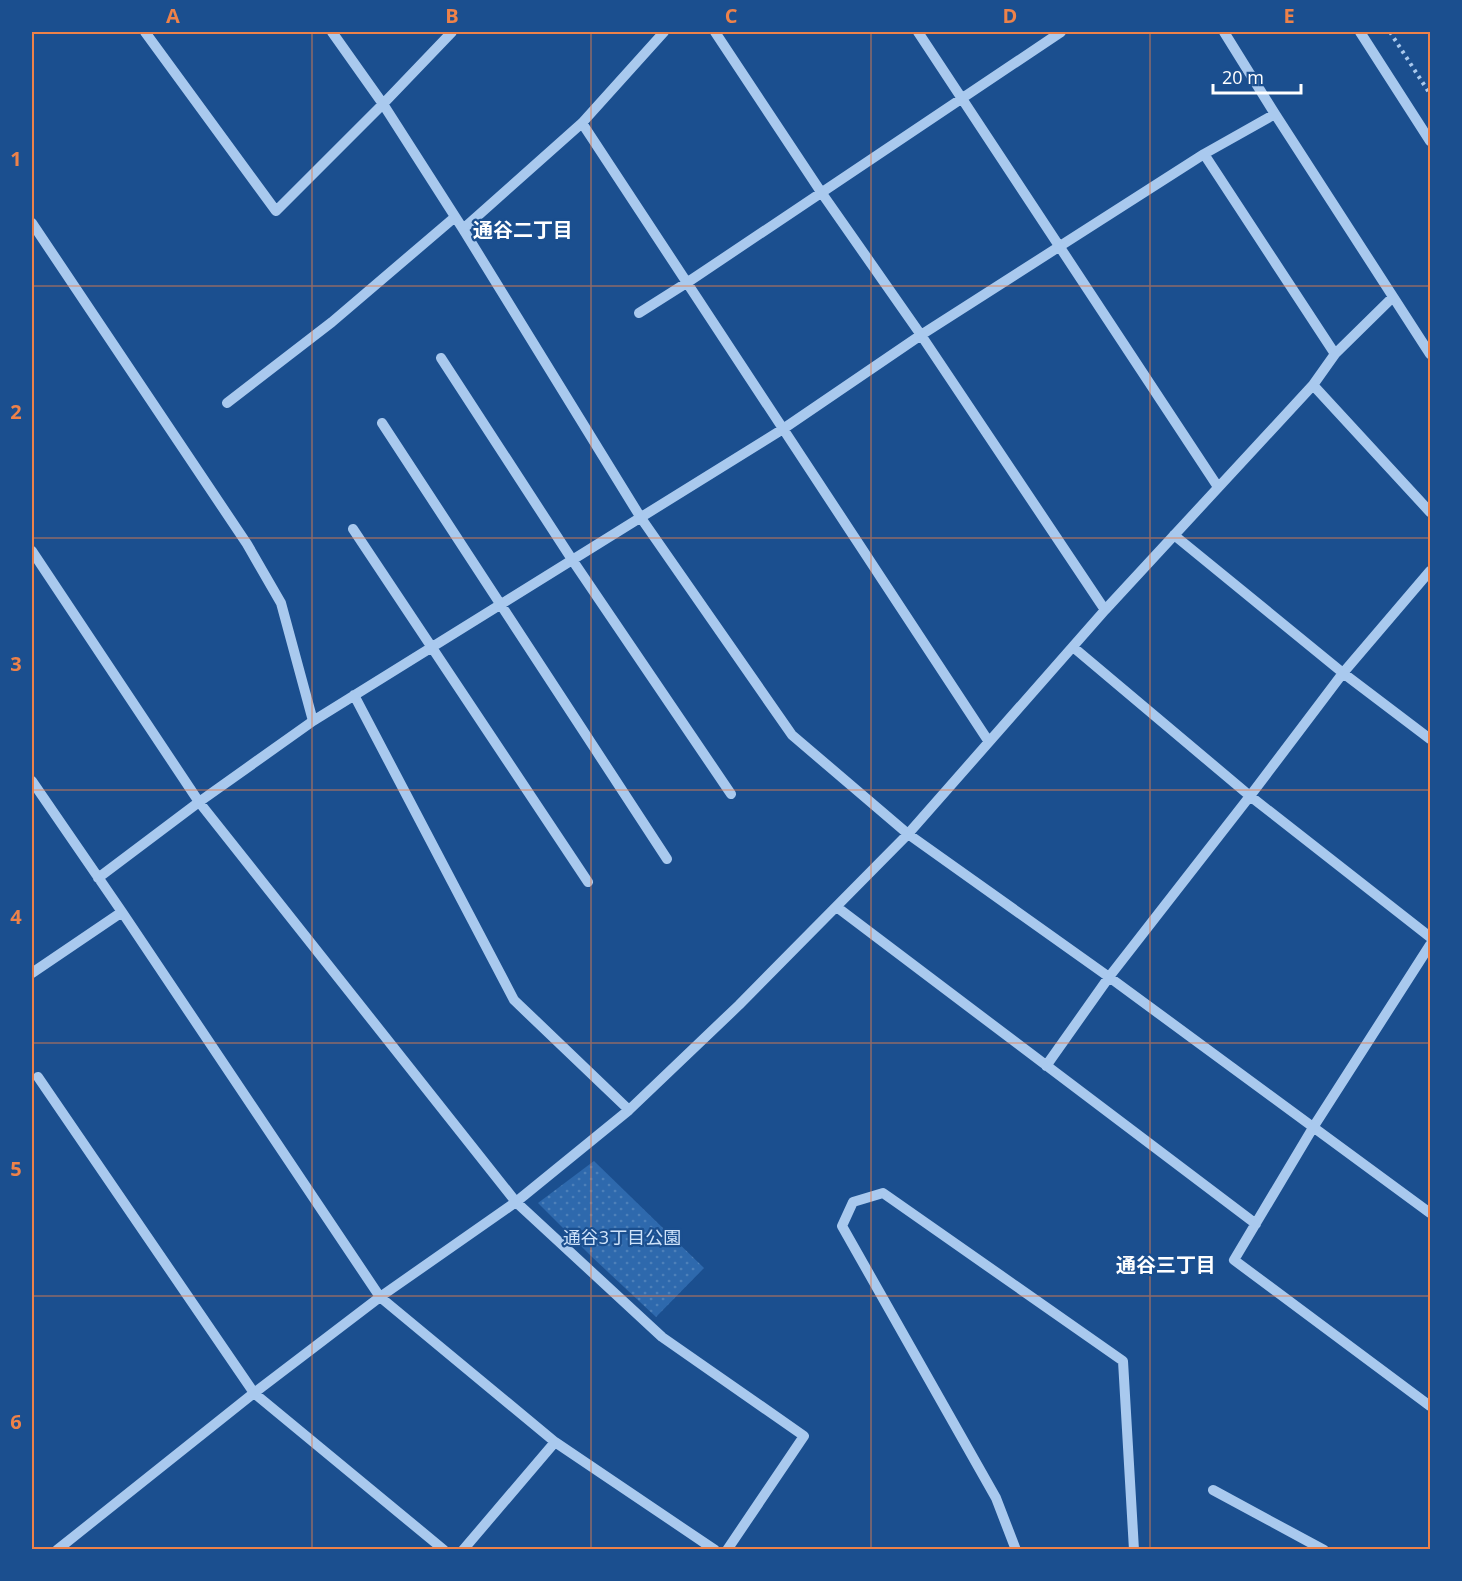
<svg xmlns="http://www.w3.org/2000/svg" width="1462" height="1581" font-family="'Open Sans','Noto Sans JP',sans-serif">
	<defs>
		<pattern id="green-dots" width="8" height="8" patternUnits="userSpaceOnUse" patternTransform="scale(1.5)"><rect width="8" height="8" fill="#2e69ad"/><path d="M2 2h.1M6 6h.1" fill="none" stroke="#4d80b9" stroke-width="1.8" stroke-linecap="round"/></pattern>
	</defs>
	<rect width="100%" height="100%" fill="#1b4f8f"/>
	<path fill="url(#green-dots)" d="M594 1161 704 1268 656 1317 592 1257 538 1203Z"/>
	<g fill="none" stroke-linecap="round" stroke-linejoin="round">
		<path stroke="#a9c9ee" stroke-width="4" stroke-dasharray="3 4.5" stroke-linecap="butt" d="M1390 32 1430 94"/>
		<path stroke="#a9c9ee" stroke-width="10" d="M145 32 276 211 383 104 452 32
			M332 32 383 104 463 229 641 518 792 735 908 834 1109 977 1430 1213
			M715 32 821 192 921 335 1105 610
			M918 32 1218 487
			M1224 32 1275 114 1430 354
			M1360 32 1430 141
			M582 123 989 742
			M1204 154 1335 354
			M32 223 247 544 281 603 313 721
			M463 229 582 123 664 32
			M639 313 688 282 1061 32
			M441 358 573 561 731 794
			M1313 385 1430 512
			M227 403 332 322 455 217
			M382 423 667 859
			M353 529 588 882
			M1174 535 1343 673 1430 739
			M32 551 199 802 516 1202 662 1337 804 1436 727 1550
			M1073 647 1250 796 1430 937
			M354 695 514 1000 629 1110
			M32 781 122 912 380 1297 555 1442 715 1550
			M98 878 199 802 313 721 783 429 921 335 1204 154 1275 114
			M838 908 1256 1224
			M1430 945 1314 1126 1234 1260 1430 1406
			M32 973 122 912
			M1046 1066 1109 977 1250 796 1343 673 1430 571
			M38 1077 254 1393 444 1550
			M1213 1490 1324 1550
			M57 1550 254 1393 380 1297 516 1202 629 1110 739 1005 908 834 1105 610 1313 385 1335 354 1393 297
			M463 1550 555 1442
			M1016 1550 996 1498 842 1226 853 1202 883 1193 1123 1361 1134 1550"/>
	</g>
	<path fill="none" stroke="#ee8249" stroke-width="1.5" stroke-opacity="0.55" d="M312 32V1550M591 32V1550M871 32V1550M1150 32V1550M32 286H1430M32 538H1430M32 790H1430M32 1043H1430M32 1296H1430"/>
	<g text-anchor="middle" stroke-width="4.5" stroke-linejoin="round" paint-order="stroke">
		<g font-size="18" fill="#cfe3fa" stroke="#1b4f8f">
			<text x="622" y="1244">通谷3丁目公園</text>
		</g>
		<g font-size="20" font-weight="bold" fill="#fff" stroke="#1b4f8f">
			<text x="523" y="237">通谷二丁目</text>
			<text x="1166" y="1272">通谷三丁目</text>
		</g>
	</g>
	<rect width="1462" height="1581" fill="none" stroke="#1b4f8f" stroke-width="66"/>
	<path d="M1213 84v9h88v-9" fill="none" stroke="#ffffff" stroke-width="3"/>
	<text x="1222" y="84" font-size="18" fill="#ffffff" stroke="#1b4f8f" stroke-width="4.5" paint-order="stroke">20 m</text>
	<rect x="33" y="33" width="1396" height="1515" fill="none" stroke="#ee8249" stroke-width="2"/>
	<g font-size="20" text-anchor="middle" font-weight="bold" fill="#ee8249">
		<text x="173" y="23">A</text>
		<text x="452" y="23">B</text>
		<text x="731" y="23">C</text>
		<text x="1010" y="23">D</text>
		<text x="1289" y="23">E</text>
		<text x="16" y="166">1</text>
		<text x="16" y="419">2</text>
		<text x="16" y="671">3</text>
		<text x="16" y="924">4</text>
		<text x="16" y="1176">5</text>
		<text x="16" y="1429">6</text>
	</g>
</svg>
